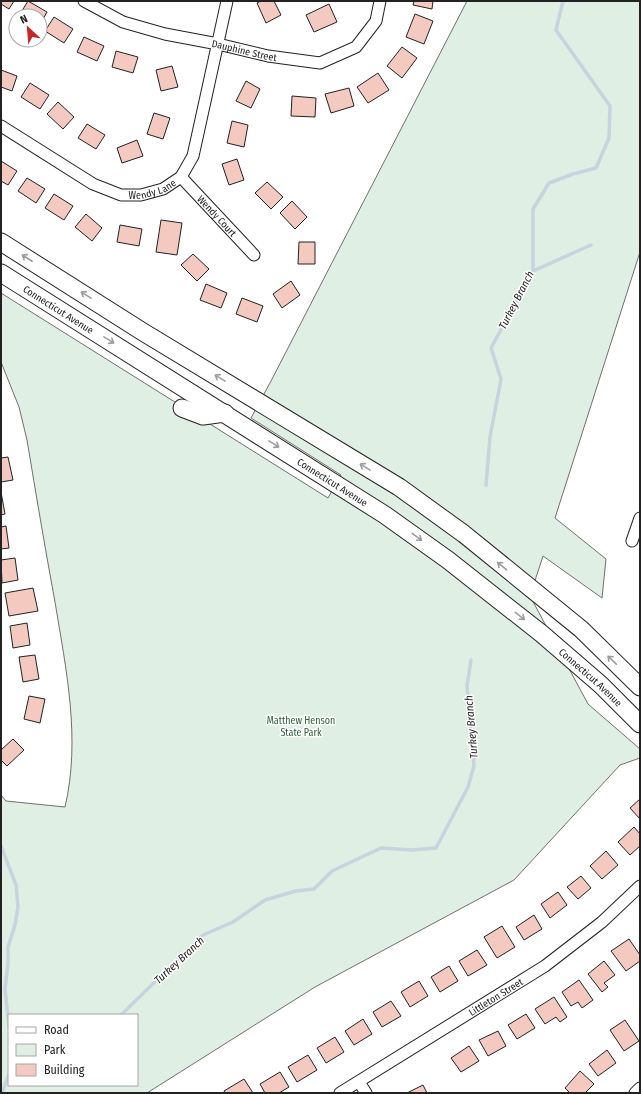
<svg xmlns="http://www.w3.org/2000/svg" width="641" height="1094" font-family="'Fira Sans Condensed',sans-serif">
	<rect width="100%" height="100%" fill="#fff"/>
	<path fill="#e0efe3" stroke="#6f6f6f" fill-rule="evenodd" d="M467 1H640V252L555 518 606 559 602 598 543 556 530 596 588 704 640 749V758L620 765 514 880 315 987 147 1093H1V795L6 801 65 807C81 739 66 669 55 602 45 548 36 494 27 440L19 407 1 362V293L328 498 341 475 251 418 271 381ZM9 1015H137V1085H9Z"/>
	<g fill="none" stroke-linecap="round" stroke-linejoin="round">
		<path stroke="#c7d3dd" stroke-width="3.5" d="M533 271 591 245
			M486 485 490 437 501 379 491 348 533 271V209L549 183 573 174 596 168 609 138 610 106 556 30 563 1
			M1 846 16 885 18 907 15 925 8 947V964L5 989 9 1026
			M121 1015 203 935 233 922 265 900 296 891 314 889 332 871 381 848 412 850 436 848 468 787 474 766 467 686 471 660
			M2 1093 9 1074"/>
	</g>
	<path fill="#f3c9c0" stroke="#222" d="M1 1H14L9 9 1 4Z
		M28 1 47 12 40 24V16H22L20 14Z
		M261 1H274L281 15 266 23 257 3Z
		M414 1H433L432 9 413 5Z
		M329 4 337 22 314 32 306 15Z
		M415 14 433 21 424 44 406 37Z
		M54 17 73 29 64 43 45 31Z
		M84 37 104 46 97 61 77 52Z
		M402 47 417 58 402 78 387 66Z
		M116 51 138 57 133 73 112 67Z
		M172 66 178 87 161 91 156 70Z
		M1 70 17 76 12 91 1 87Z
		M378 73 389 90 368 103 357 87Z
		M246 81 260 89 251 108 236 101Z
		M30 83 49 95 40 109 21 97Z
		M349 88 354 106 331 113 325 94Z
		M292 96 316 98 315 117 291 116Z
		M58 102 74 117 63 129 47 114Z
		M154 113 170 118 163 139 147 134Z
		M232 121 248 125 244 147 227 143Z
		M87 124 105 135 96 149 78 138Z
		M137 140 143 156 122 163 117 148Z
		M237 159 244 180 229 185 222 164Z
		M1 161 17 171 8 185 1 181Z
		M27 178 45 189 36 203 18 191Z
		M267 182 283 197 271 209 255 193Z
		M54 194 73 206 64 220 45 208Z
		M292 201 307 217 295 229 280 213Z
		M86 214 102 228 92 241 75 227Z
		M161 220 182 223 177 255 156 252Z
		M120 225 142 229 139 246 117 242Z
		M299 242H315V264H298Z
		M193 254 209 269 197 281 181 265Z
		M291 281 300 295 282 308 273 294Z
		M206 284 227 293 221 308 200 300Z
		M242 298 263 306 257 322 236 314Z
		M8 457 13 480 1 482V458Z
		M1 492 5 514 1 515Z
		M6 526 9 548 1 549V527Z
		M15 558 18 580 2 583 1 560Z
		M33 588 38 611 9 616 5 593Z
		M27 623 30 645 13 648 10 626Z
		M35 655 39 679 23 682 19 657Z
		M29 696 45 699 40 723 24 719Z
		M13 739 24 750 7 766 1 760V750Z
		M640 799V819L630 808Z
		M634 827 640 834V846L630 855 618 842Z
		M606 851 618 865 602 879 590 866Z
		M581 876 591 888 578 899 567 887Z
		M558 892 567 905 550 918 541 904Z
		M534 915 542 929 524 940 516 927Z
		M502 926 515 947 497 958 484 937Z
		M629 939 640 955V961L626 971 611 951Z
		M477 950 487 965 468 976 459 961Z
		M604 961 615 975 604 983 608 987 602 992 588 974Z
		M449 966 458 981 440 992 431 977Z
		M579 980 593 1000 582 1008 578 1002 571 1006 562 992Z
		M419 981 428 996 410 1007 401 992Z
		M554 997 567 1017 560 1022 556 1017 545 1024 535 1009Z
		M391 1001 401 1016 382 1027 373 1012Z
		M526 1014 535 1028 517 1039 508 1025Z
		M363 1019 372 1034 354 1045 345 1031Z
		M625 1020 639 1041 624 1051 610 1030Z
		M498 1031 506 1046 488 1056 479 1040Z
		M335 1037 344 1052 326 1063 317 1048Z
		M469 1046 479 1061 461 1072 451 1058Z
		M607 1050 616 1063 598 1076 589 1064Z
		M308 1055 317 1070 297 1082 288 1067Z
		M580 1071 594 1084 585 1093H570L565 1088Z
		M280 1072 289 1087 279 1093H265L260 1084Z
		M244 1079 253 1093H225L224 1091Z
		M423 1085 427 1093H407Z"/>
	<g fill="none" stroke-linecap="round" stroke-linejoin="round">
		<defs>
			<g id="minor">
				<path id="s1" d="M84 1 123 22 165 34 218 44 268 56 320 63 356 47 376 21 380 1"/>
				<path id="s2" d="M1 126 93 184 121 195H141L163 189 181 177 193 156 227 1"/>
				<path id="s3" d="M181 177 254 255"/>
				<path d="M632 541 640 518"/>
				<path d="M359 1082 366 1093"/>
				<path id="s4" d="M340 1093 545 966 602 922 640 886"/>
				<path d="M635 1093 640 1088"/>
			</g>
			<g id="primary">
				<path d="M1 242 143 332 399 487 464 534 581 629 640 687"/>
				<path id="s5" d="M1 273 385 515 448 560 542 634 601 685 640 724"/>
				<path d="M182 408 203 416 225 413"/>
			</g>
		</defs>
		<use href="#minor" stroke="#222" stroke-width="13"/>
		<use href="#primary" stroke="#222" stroke-width="19"/>
		<use href="#minor" stroke="#fff" stroke-width="11"/>
		<use href="#primary" stroke="#fff" stroke-width="17"/>
	</g>
	<defs><path id="oneway-shaft" d="M-6 0H5M1.5-3L5.5 0L1.5 3" fill="none" stroke-width="1.6" stroke-linecap="round" stroke-linejoin="round"/></defs>
	<g stroke="#9c9c9c">
		<use href="#oneway-shaft" transform="translate(27 258) rotate(-147)"/>
		<use href="#oneway-shaft" transform="translate(86 295) rotate(-148)"/>
		<use href="#oneway-shaft" transform="translate(109 340) rotate(32)"/>
		<use href="#oneway-shaft" transform="translate(220 378) rotate(-149)"/>
		<use href="#oneway-shaft" transform="translate(274 444) rotate(32)"/>
		<use href="#oneway-shaft" transform="translate(365 467) rotate(-149)"/>
		<use href="#oneway-shaft" transform="translate(417 537) rotate(36)"/>
		<use href="#oneway-shaft" transform="translate(502 566) rotate(-141)"/>
		<use href="#oneway-shaft" transform="translate(520 616) rotate(38)"/>
		<use href="#oneway-shaft" transform="translate(612 660) rotate(-136)"/>
	</g>
	<g text-anchor="middle" stroke-width="3" stroke-linejoin="round" paint-order="stroke">
		<g font-size="10" fill="#222" stroke="#fff">
			<text dy="4" stroke="none"><textPath href="#s1" startOffset="169">Dauphine Street</textPath></text>
			<text dy="4" stroke="none"><textPath href="#s2" startOffset="171">Wendy Lane</textPath></text>
			<text dy="4" stroke="none"><textPath href="#s3" startOffset="53">Wendy Court</textPath></text>
			<text dy="4" stroke="none"><textPath href="#s5" startOffset="68">Connecticut Avenue</textPath></text>
			<text dy="4" stroke="none"><textPath href="#s5" startOffset="392">Connecticut Avenue</textPath></text>
			<text dy="4" stroke="none"><textPath href="#s5" startOffset="716">Connecticut Avenue</textPath></text>
			<text dy="4" stroke="none"><textPath href="#s4" startOffset="183">Littleton Street</textPath></text>
		</g>
		<g font-size="10" fill="#2f5e38" stroke="#fff">
			<text x="301" y="724">Matthew Henson<tspan x="301" dy="12">State Park</tspan></text>
		</g>
		<g font-size="11" font-style="italic" fill="#222" stroke="#fff">
			<text transform="translate(516 300) rotate(-63)" y="4">Turkey Branch</text>
			<text transform="translate(471 727) rotate(-95)" y="4">Turkey Branch</text>
			<text transform="translate(179 960) rotate(-43)" y="4">Turkey Branch</text>
		</g>
	</g>
	<rect width="641" height="1094" fill="none" stroke="#222222" stroke-width="4"/>
	<rect x="8" y="1014" width="130" height="72" fill="#ffffff" stroke="#a7a7a7"/>
	<rect x="16" y="1027" width="20" height="6" fill="#ffffff" stroke="#a7a7a7"/>
	<text x="44" y="1034" font-size="12" fill="#222222">Road</text>
	<rect x="16" y="1044" width="20" height="12" fill="#e0efe3" stroke="#a7a7a7"/>
	<text x="44" y="1054" font-size="12" fill="#222222">Park</text>
	<rect x="16" y="1064" width="20" height="12" fill="#f3c9c0" stroke="#a7a7a7"/>
	<text x="44" y="1074" font-size="12" fill="#222222">Building</text>
	<g transform="translate(28 28) rotate(334)"><circle r="19" fill="#ffffff" stroke="#a7a7a7"/>
	<path d="M0-3L7 15L0 10L-7 15Z" fill="#c62828"/>
	<text y="-6" font-size="11" font-weight="bold" text-anchor="middle" fill="#222222">N</text>
	</g>
</svg>
